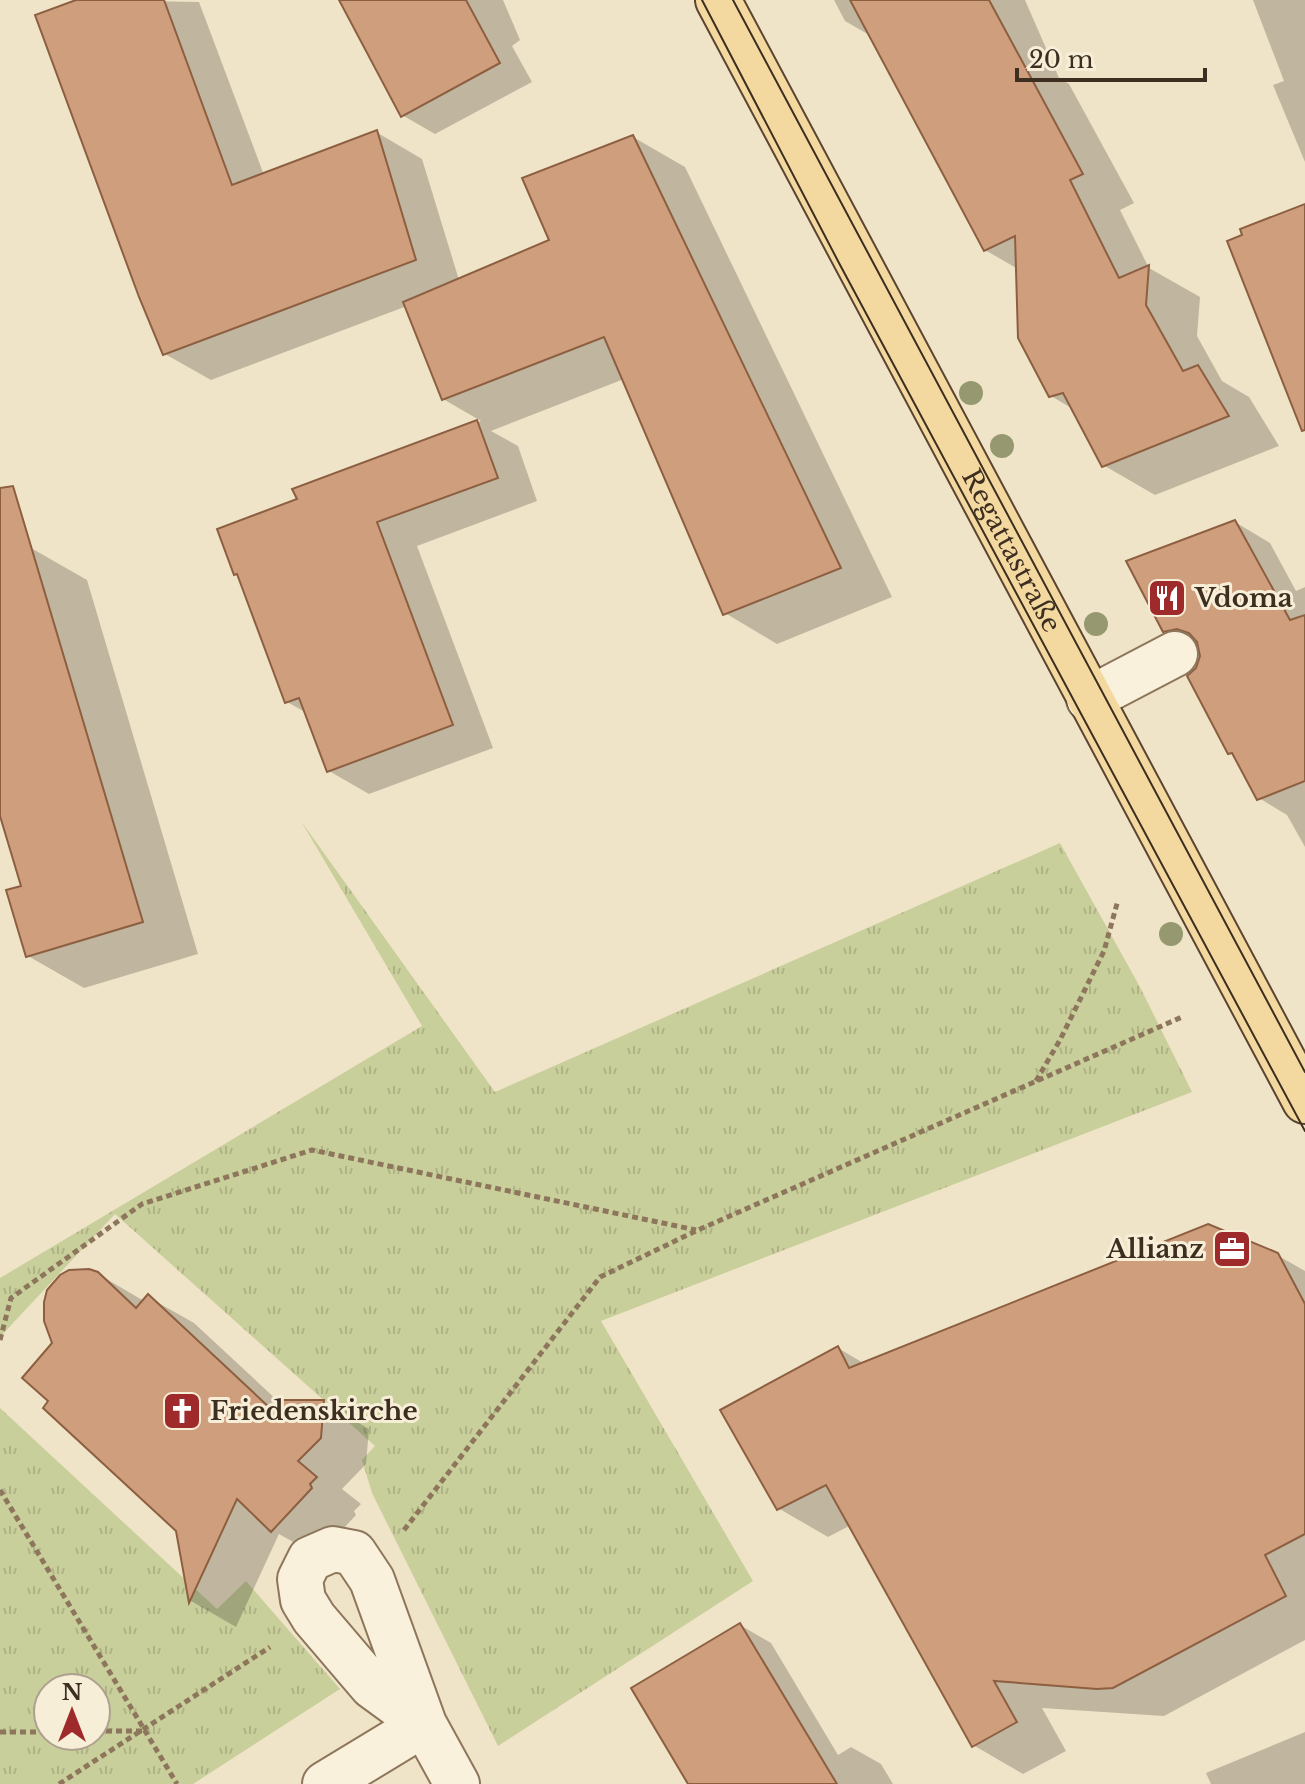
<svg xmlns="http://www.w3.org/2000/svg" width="1305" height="1784" font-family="'Libre Baskerville',serif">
	<defs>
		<pattern id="grass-tufts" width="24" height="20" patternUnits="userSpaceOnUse" patternTransform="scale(2)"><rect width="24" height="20" fill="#c9cf9b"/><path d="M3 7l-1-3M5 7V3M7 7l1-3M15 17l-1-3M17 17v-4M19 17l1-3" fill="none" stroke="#aeb285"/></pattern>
	</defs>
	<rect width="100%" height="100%" fill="#f0e4c8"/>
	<path fill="url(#grass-tufts)" fill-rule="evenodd" d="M301 821 495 1092 1060 843 1140 987 1192 1092 601 1321 753 1581 498 1746 372 1493 362 1460 375 1446 115 1214 0 1337V1278L422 1026Z
		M0 1408 217 1609 246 1581 340 1689 193 1784H0ZM48 1688H96V1736H48Z"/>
	<path fill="#0003" d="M84 0 199 2 264 175 376 132 422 159 459 280 552 241 633 137 685 167 892 597 777 644 725 613 624 379 491 431 518 446 537 501 417 546 493 748 369 794 329 771 307 713 287 702 241 576 235 574 299 500 295 490 481 421 443 399 407 306 211 380 165 354Z
		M341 0H503L520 40 512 46 532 82 435 134 402 115Z
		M834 0H1025L1059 78 1069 84 1134 203 1120 210 1149 268 1200 297 1197 336 1222 381 1249 397 1279 446 1155 495 1103 465 1073 409 1051 396 1018 269 985 250 871 36 845 21Z
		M1253 0H1305V162L1273 85 1284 81Z
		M1235 522 1270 543 1296 591 1305 587V847L1287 815 1259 798 1235 756 1230 753 1197 669 1201 651 1165 630Z
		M31 548 87 580 198 954 84 988 28 956 23 887 0 808V557Z
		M1277 1255 1305 1271V1640L1164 1716 1042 1708 1066 1751 1023 1774 973 1745 851 1525 828 1537 778 1508 838 1348 865 1364Z
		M98 1274 144 1301 148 1297 194 1323 279 1402H323L369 1429 366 1464 342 1489 361 1504 354 1511 356 1515 318 1556 279 1534 236 1627 191 1601 178 1530 50 1401 54 1343Z
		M740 1625 771 1643 838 1755 851 1747 881 1764 893 1784H691Z
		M1305 1732V1784H1211L1206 1773Z"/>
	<path fill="#cf9f7d" stroke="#8d5f41" stroke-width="2" d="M76 0H164L232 185 377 130 416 260 163 355 139 297 35 15Z
		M339 0H466L500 63 401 117Z
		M850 0H989L1083 174 1070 180 1119 278 1149 265 1146 305 1183 371 1198 365 1229 416 1102 467 1063 393 1049 397 1018 338 1015 236 984 251Z
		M633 135 841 568 723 615 604 337 442 400 403 302 549 240 522 178Z
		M1305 204V430L1302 431 1227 241 1242 235 1240 229Z
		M477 420 498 478 377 522 453 725 327 772 299 698 285 703 237 574 234 575 217 529 297 499 292 489Z
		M13 486 143 922 26 957 6 890 21 886 0 816V488Z
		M1235 520 1290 620 1305 615V781L1257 800 1232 753 1228 754 1187 676 1196 668 1200 656 1197 642 1189 633 1177 629 1163 632 1126 561Z
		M1208 1224 1278 1253 1305 1304V1534L1265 1555 1286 1596 1113 1688 1097 1689 994 1681 1017 1722 972 1747 826 1485 777 1510 720 1410 838 1346 849 1368Z
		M89 1269 98 1272 136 1308 148 1294 271 1409 279 1400H324L321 1438 298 1461 317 1477 310 1484 312 1488 271 1532 237 1499 189 1603 176 1531 43 1408 48 1401 22 1378 52 1343 44 1321V1302L47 1290 60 1275 69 1270Z
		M740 1623 837 1784H688L631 1688Z"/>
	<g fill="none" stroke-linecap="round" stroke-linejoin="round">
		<defs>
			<path id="minor" d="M1089 699 1175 654
				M424 1724 372 1686 314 1618 303 1600 300 1579 310 1559 333 1549 354 1553 372 1580 424 1724 457 1784
				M325 1784 424 1724"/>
			<g id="major">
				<path id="s1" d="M718 0 1305 1101"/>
			</g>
		</defs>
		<use href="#minor" stroke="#8d765c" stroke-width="48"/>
		<use href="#major" stroke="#5b4430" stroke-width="48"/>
		<path stroke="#8d765c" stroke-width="5" stroke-dasharray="6 4" stroke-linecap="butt" d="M1036 1081 1060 1040 1104 951 1118 900
			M0 1340 11 1298 142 1204 312 1150 696 1230
			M0 1490 177 1784
			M404 1530 600 1277 698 1230 1182 1017
			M96 1731H143
			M0 1732H48
			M59 1784 270 1647"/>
		<use href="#minor" stroke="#faf1dc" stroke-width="44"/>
		<use href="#major" stroke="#f3d9a0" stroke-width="44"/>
		<path stroke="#3d2e20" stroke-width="2" d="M702 0 839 263 1305 1131
			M733 0 1305 1072"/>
	</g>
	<g fill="#96986f">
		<circle cx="971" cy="393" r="12"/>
		<circle cx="1002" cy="446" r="12"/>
		<circle cx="1096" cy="624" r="12"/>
		<circle cx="1171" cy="934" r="12"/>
	</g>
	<defs>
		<symbol id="restaurant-square" viewBox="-11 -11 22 22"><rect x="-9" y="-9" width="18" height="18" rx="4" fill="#9e2a2b" stroke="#f7eed8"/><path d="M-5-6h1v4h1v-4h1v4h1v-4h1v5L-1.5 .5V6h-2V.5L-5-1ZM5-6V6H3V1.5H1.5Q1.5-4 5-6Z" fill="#fff"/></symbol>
		<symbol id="office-square" viewBox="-11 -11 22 22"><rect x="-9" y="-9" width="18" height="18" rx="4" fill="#9e2a2b" stroke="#f7eed8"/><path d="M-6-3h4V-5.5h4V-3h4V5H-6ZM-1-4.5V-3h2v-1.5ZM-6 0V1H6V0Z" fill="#fff"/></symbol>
		<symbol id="church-square" viewBox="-11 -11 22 22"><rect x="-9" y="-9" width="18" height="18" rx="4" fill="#9e2a2b" stroke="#f7eed8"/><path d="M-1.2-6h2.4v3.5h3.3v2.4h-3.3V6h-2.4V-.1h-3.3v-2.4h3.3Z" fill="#fff"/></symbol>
	</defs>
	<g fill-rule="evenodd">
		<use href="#restaurant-square" x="1145" y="576" width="44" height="44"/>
		<use href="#office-square" x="1210" y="1227" width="44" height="44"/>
		<use href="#church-square" x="160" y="1389" width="44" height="44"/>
	</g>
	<g text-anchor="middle" stroke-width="6" stroke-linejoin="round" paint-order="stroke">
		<g font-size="26" fill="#3d2e20" stroke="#f7eed8">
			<text dy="9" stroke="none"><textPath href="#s1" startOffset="624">Regattastraße</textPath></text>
		</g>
		<g font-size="26" font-weight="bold" fill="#3d2e20" stroke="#f7eed8" text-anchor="start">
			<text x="1195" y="607">Vdoma</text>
			<text x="1204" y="1258" text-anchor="end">Allianz</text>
			<text x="210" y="1420">Friedenskirche</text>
		</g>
	</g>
	<g transform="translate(72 1712)"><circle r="38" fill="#f7eed8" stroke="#ada18e" stroke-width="2"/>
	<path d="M0-6L14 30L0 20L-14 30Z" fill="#9e2a2b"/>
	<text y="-12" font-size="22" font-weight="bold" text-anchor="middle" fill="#3d2e20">N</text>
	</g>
	<path d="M1017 68v12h188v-12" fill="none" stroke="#3d2e20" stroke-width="4"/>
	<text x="1029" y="68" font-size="24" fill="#3d2e20" stroke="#f7eed8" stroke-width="6" paint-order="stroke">20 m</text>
</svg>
